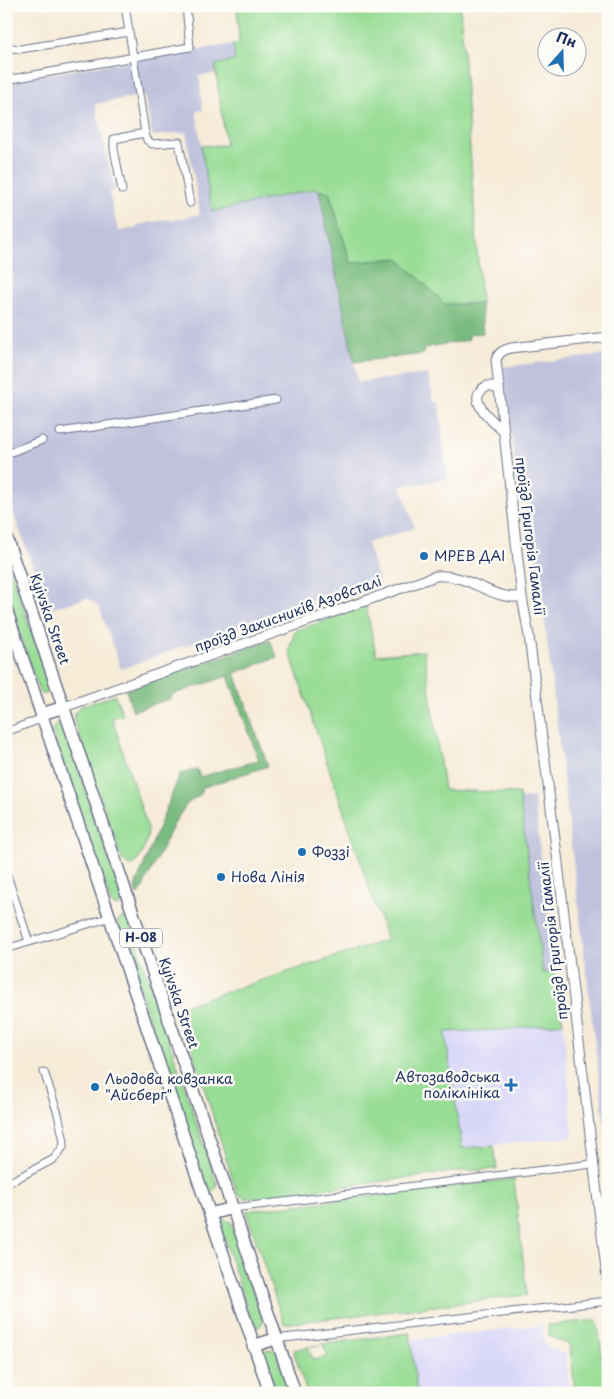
<svg xmlns="http://www.w3.org/2000/svg" width="614" height="1399" font-family="'Playpen Sans',sans-serif">
	<rect width="100%" height="100%" fill="#fdfcf7"/>
	<filter id="ink" filterUnits="userSpaceOnUse"><feTurbulence type="fractalNoise" baseFrequency=".02" numOctaves="2"/><feDisplacementMap in="SourceGraphic" scale="10" xChannelSelector="R" yChannelSelector="G"/><feConvolveMatrix kernelMatrix="1 2 1 2 8 2 1 2 1" color-interpolation-filters="sRGB"/></filter>
	<filter id="wash" filterUnits="userSpaceOnUse"><feTurbulence type="fractalNoise" baseFrequency=".0096" numOctaves="4" result="noise"/><feDisplacementMap in="SourceGraphic" scale="20" xChannelSelector="R" yChannelSelector="G"/><feGaussianBlur stdDeviation="1.12" result="paint"/><feColorMatrix in="noise" values="0 0 0 0 0 0 0 0 0 0 0 0 0 0 0 0 0 1.4 0 .05"/><feComposite in="paint" operator="in"/></filter>
	<g filter="url(#wash)">
		<rect width="100%" height="100%" fill="#f6ebd7"/>
		<path fill="#d9d7f8" d="M563 1023 573 1137 462 1148 445 1032 502 1030Z
			M542 1325 545 1346 565 1354 570 1393H417L411 1340Z"/>
		<path fill="#c0c2dd" fill-rule="evenodd" d="M233 44 235 61 215 65 216 74 199 76 203 110 196 111 212 211 314 189 319 191 358 382 428 374 434 402H439L447 479 401 486 415 528 367 543 379 581 356 588 350 586 121 669 99 606 87 598 49 609 6 494V81ZM144 95 153 136 186 132 200 214 171 221 170 219 137 225V228L118 231 109 192 115 190 95 104Z
			M608 354V1154L529 491H518L503 367Z
			M534 797 554 972 543 973 520 799Z"/>
		<path fill="#99dd96" stroke="#5a867a" fill-rule="evenodd" d="M237 6H460L481 304H445L398 258 351 263 329 192 314 189 212 212 201 146 226 145 215 65 235 60 233 44 239 43Z
			M6 556 50 687C50 692 47 695 42 694L39 691 6 592Z
			M366 606 376 655 424 651 444 790 519 793 543 973 554 972 563 1023 502 1030 445 1032 462 1148 494 1146 497 1169 461 1171 255 1198H244L237 1193 179 1007 387 940 289 650 295 631Z
			M115 695 123 715 112 718 148 829C148 840 141 862 131 866L123 862 74 720 75 712 81 706Z
			M61 723 63 724 123 899 122 903 119 906H114L111 903 52 730 56 724Z
			M123 917 128 918 217 1184C217 1189 214 1191 209 1191L206 1188 117 921Z
			M514 1179 527 1295 284 1324 246 1211Z
			M224 1219 231 1222 263 1320 262 1324 259 1327 253 1326 219 1223Z
			M597 1320 604 1369 607 1372V1393H575L570 1345 549 1336 548 1325Z
			M410 1333 417 1393H307L293 1350 323 1344ZM323 1344 328 1357 313 1360 308 1347Z
			M269 1349 276 1351 289 1393H276L263 1355 264 1351Z"/>
		<path fill="#7abc7f" stroke="#4a766e" d="M319 191 329 192 351 263 398 258 445 304H481L483 333 470 334 468 340 424 348V354L354 362Z
			M270 640 277 657 235 673 268 766 201 788 202 793 187 804 176 820 139 895 136 894 135 887 180 774 197 769 200 777 259 760 228 676 171 695 172 698 133 711 126 690Z"/>
	</g>
	<g filter="url(#ink)">
		<g fill="none" stroke-linecap="round" stroke-linejoin="round">
			<defs>
				<path id="minor" d="M6 44 12 48 20 49 129 32
					M6 80 190 47 186 6
					M145 133 147 140 152 144 179 142 190 203
					M122 190 114 149V139L145 133 125 6
					M60 432 276 400
					M6 454 42 440
					M6 732 43 718
					M6 872 29 942
					M6 949 111 917
					M6 1184 54 1159 63 1147 64 1141 58 1114 44 1072
					M233 1208 593 1164
					M275 1339 608 1301"/>
				<path id="tertiary" d="M608 337 511 348C503 350 499 352 496 360L522 597 529 636 557 855 608 1286
					M499 390 493 386H487C462 398 494 422 504 432
					M64 707 436 576C470 573 489 600 522 597"/>
				<path id="primary" d="M6 537 295 1393
					M6 609 270 1393
					M42 714 64 707
					M210 1214 233 1208
					M253 1346 275 1339"/>
			</defs>
			<use href="#minor" stroke="#687188" stroke-width="9"/>
			<use href="#tertiary" stroke="#687188" stroke-width="11"/>
			<use href="#primary" stroke="#687188" stroke-width="14"/>
			<use href="#minor" stroke="#fff" stroke-width="7"/>
			<use href="#tertiary" stroke="#fff" stroke-width="9"/>
			<use href="#primary" stroke="#fff" stroke-width="11"/>
		</g>
	</g>
	<g fill="#1f6fb2" stroke="#fdfcf7" stroke-width="2">
		<circle cx="424" cy="556" r="5"/>
		<circle cx="302" cy="852" r="5"/>
		<circle cx="221" cy="877" r="5"/>
		<path d="M508.5 1077.5h5v5h5v5h-5v5h-5v-5h-5v-5h5z"/>
		<circle cx="95" cy="1087" r="5"/>
	</g>
	<g text-anchor="middle" stroke-width="5" stroke-linejoin="round" paint-order="stroke">
		<rect fill="#fdfcf7" stroke="#5f6c8c" stroke-width="1" x="120" y="928.5" width="42" height="19" rx="4"/>
		<g font-size="12" font-weight="bold" fill="#1b2f5e">
			<text x="141" y="942">Н-08</text>
		</g>
		<g font-size="14" fill="#1b2f5e" stroke="#fdfcf7">
			<text transform="translate(530 536) rotate(83)" y="5">проїзд Григорія Гамалії</text>
			<text transform="translate(288 614) rotate(-20)" y="5">проїзд Захисників Азовсталі</text>
			<text transform="translate(50 619) rotate(71)" y="5">Kyivska Street</text>
			<text transform="translate(553 941) rotate(-97)" y="5">проїзд Григорія Гамалії</text>
			<text transform="translate(179 1003) rotate(71)" y="5">Kyivska Street</text>
		</g>
		<g font-size="14" fill="#1b2f5e" stroke="#fdfcf7" text-anchor="start">
			<text x="434" y="561">МРЕВ ДАІ</text>
			<text x="312" y="857">Фоззі</text>
			<text x="231" y="882">Нова Лінія</text>
			<text x="500" y="1082" text-anchor="end">Автозаводська<tspan x="500" dy="16">поліклініка</tspan></text>
			<text x="105" y="1084">Льодова ковзанка<tspan x="105" dy="16">"Айсберг"</tspan></text>
		</g>
	</g>
	<rect width="614" height="1399" fill="none" stroke="#fdfcf7" stroke-width="25"/>
	<g transform="translate(562 52) rotate(20)"><circle r="24" fill="#fdfcf7" stroke="#a3aaba"/>
	<path d="M0-4L9 19L0 12L-9 19Z" fill="#1f6fb2"/>
	<text y="-8" font-size="14" font-weight="bold" text-anchor="middle" fill="#1b2f5e">Пн</text>
	</g>
</svg>
